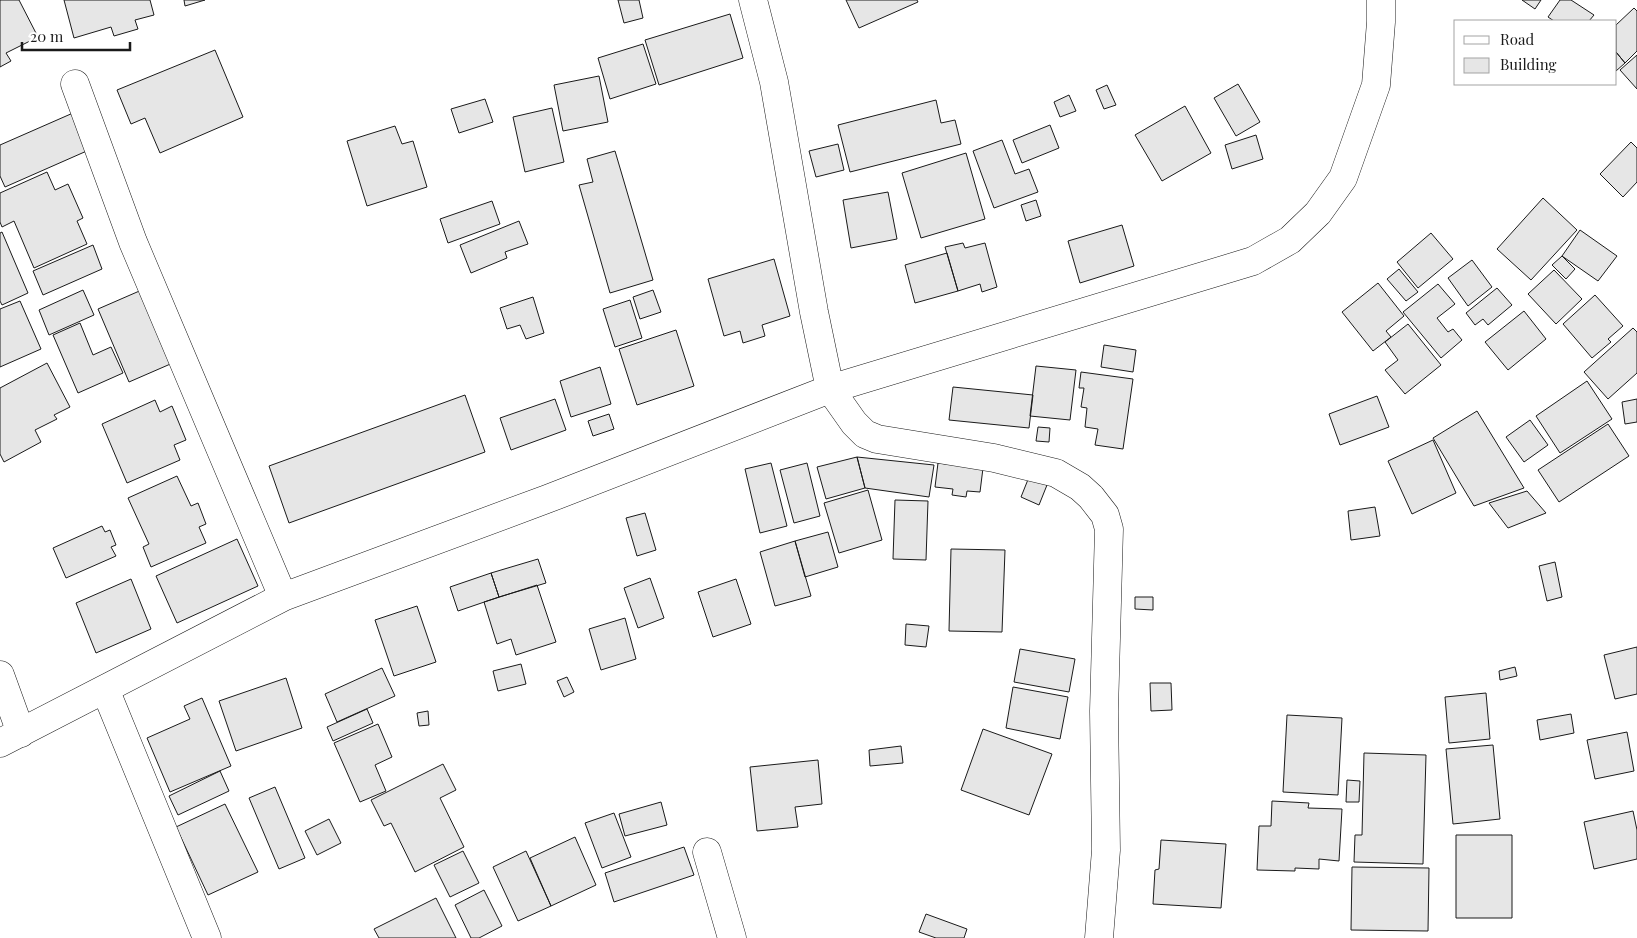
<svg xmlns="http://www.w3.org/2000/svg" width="1637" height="938" font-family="'Playfair Display',serif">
	<rect width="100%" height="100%" fill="#fff"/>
	<path fill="#e6e6e6" stroke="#1a1a1a" d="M0 0H19L38 37 6 53 11 61 0 67Z
		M64 0H150L154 15 135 20 138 29 114 36 111 27 74 38Z
		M184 0H205L185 6Z
		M618 0H639L643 18 624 23Z
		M846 0H917L918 2 859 28Z
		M1522 0H1541L1535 9Z
		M1560 0H1571L1594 15 1589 21H1554L1548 17Z
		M1634 8 1637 11V51L1625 63 1616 52V25Z
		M730 14 743 58 659 85 645 40Z
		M643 44 656 84 610 99 598 58Z
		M215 50 243 117 160 153 145 118 131 124 117 90Z
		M1616 52 1625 63 1616 71Z
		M1637 55V89L1620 70Z
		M599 76 608 122 563 131 554 85Z
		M1238 84 1260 122 1236 136 1214 98Z
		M1107 85 1116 105 1104 109 1096 90Z
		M1069 95 1076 111 1060 117 1054 102Z
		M485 99 493 122 459 133 451 109Z
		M936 100 941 123 955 120 961 144 850 172 838 125Z
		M1185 106 1211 153 1162 181 1135 135Z
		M552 108 564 162 525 172 513 117Z
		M73 113 89 150 5 187 0 176V145Z
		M1050 125 1059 148 1022 163 1013 140Z
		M395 126 402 144 413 141 427 187 367 206 347 141Z
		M1256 135 1263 159 1232 169 1225 145Z
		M1002 140 1015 174 1029 169 1038 192 994 208 973 151Z
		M1631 142 1637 148V182L1623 197 1600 174Z
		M838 144 844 170 816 177 809 151Z
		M615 151 653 280 610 293 579 185 593 182 587 159Z
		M966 153 985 219 921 238 902 173Z
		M47 172 55 190 68 184 83 218 77 221 87 244 34 268 14 221 2 227 0 222V193Z
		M888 192 897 239 851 248 843 200Z
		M1543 198 1577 230 1531 280 1497 249Z
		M1036 200 1041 216 1026 221 1021 205Z
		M492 201 500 224 448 243 440 219Z
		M519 221 528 244 505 252 507 258 471 273 460 245Z
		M1122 225 1134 266 1080 283 1068 241Z
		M1580 230 1617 256 1598 281 1562 256Z
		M2 232 28 293 2 305 0 301V233Z
		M1431 233 1453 259 1418 288 1397 262Z
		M963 243 965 248 985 243 997 287 982 292 980 284 958 291 945 247Z
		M93 245 102 269 43 295 33 271Z
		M947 253 958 291 915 303 905 265Z
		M1562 256 1575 269 1566 279 1552 265Z
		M774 259 790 316 762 325 765 336 743 343 740 331 724 336 708 279Z
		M1472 260 1492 287 1468 306 1448 278Z
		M1399 269 1418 292 1406 301 1387 279Z
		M1554 270 1582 299 1556 324 1528 294Z
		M1378 283 1404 316 1386 331 1391 337 1373 351 1342 312Z
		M1438 284 1455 304 1437 318 1448 332 1453 329 1462 340 1441 358 1403 312Z
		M1497 288 1512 305 1488 325 1483 319 1475 325 1466 313Z
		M144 289 175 362 129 382 98 309Z
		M83 290 94 315 49 335 39 310Z
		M653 290 661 312 640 319 633 297Z
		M1595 295 1623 326 1608 339 1611 342 1592 358 1563 324Z
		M533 297 544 333 526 339 520 325 507 329 500 308Z
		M630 300 642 338 615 347 603 309Z
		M20 301 41 349 0 367V309Z
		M1524 311 1546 339 1508 370 1485 342Z
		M80 323 93 355 111 347 123 373 78 393 53 335Z
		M1408 324 1441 365 1405 394 1385 370 1398 360 1385 342Z
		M1633 328 1637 332V373L1608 399 1584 372Z
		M676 330 694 386 637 405 619 349Z
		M1104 345 1136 350 1133 372 1101 367Z
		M47 363 70 407 54 415 57 419 35 430 41 442 4 462 0 454V388Z
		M1036 366 1076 370 1070 420 1030 416Z
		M600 367 611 404 571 417 560 381Z
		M1081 372 1133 379 1123 449 1095 445 1098 429 1085 427 1087 408 1081 407 1084 388H1079Z
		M1587 381 1612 419 1560 453 1536 416Z
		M953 387 1033 395 1029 428 949 420Z
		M465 395 485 452 289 523 269 466Z
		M1377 396 1389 427 1340 445 1329 414Z
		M555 399 566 430 511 450 500 418Z
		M1637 399V422L1625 424 1622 402Z
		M155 400 160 412 172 406 186 440 174 445 180 460 127 483 102 424Z
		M1477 411 1524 488 1474 506 1433 438Z
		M609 414 614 429 593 436 588 421Z
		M1530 420 1548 445 1524 462 1506 437Z
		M1608 424 1629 456 1559 502 1538 470Z
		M1038 427 1050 428 1049 442 1036 441Z
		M1433 440 1456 493 1412 514 1388 461Z
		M857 457 865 488 826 499 817 467Z
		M857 457 934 465 929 497 865 488Z
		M771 463 787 526 760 533 745 469Z
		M807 463 820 516 794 523 780 470Z
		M938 463 983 468 980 492 967 491 966 497 952 495 953 489 935 487Z
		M177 476 191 506 198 503 206 524 199 527 206 543 151 567 143 547 149 544 128 498Z
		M1029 477 1047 485 1039 505 1021 497Z
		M868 490 882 540 839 553 824 503Z
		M1527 491 1546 513 1508 528 1489 503Z
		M895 500 928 501 926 560 893 559Z
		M1375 507 1380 536 1351 540 1348 511Z
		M645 513 656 550 637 556 626 518Z
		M102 526 105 532 110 530 116 545 111 547 116 556 66 578 53 548Z
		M828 532 838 567 805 577 795 541Z
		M237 539 258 586 177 623 156 576Z
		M795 541 811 596 775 606 760 552Z
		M951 549 1005 550 1002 632 949 631Z
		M538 559 546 583 499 597 491 573Z
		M1555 562 1562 597 1547 601 1539 566Z
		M491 573 499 597 458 611 450 587Z
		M650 578 664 618 638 628 624 588Z
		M131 579 151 629 96 653 76 603Z
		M736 579 751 624 713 637 698 592Z
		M537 585 556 642 516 655 511 639 497 644 484 602Z
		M1135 597H1153V610L1135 609Z
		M417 606 436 662 394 676 375 620Z
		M625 618 636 659 601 670 589 629Z
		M906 624 929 626 926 647 905 645Z
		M1637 647V694L1615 699 1604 655Z
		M1020 649 1075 659 1069 692 1014 682Z
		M521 664 526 684 498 691 493 671Z
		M1515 667 1517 676 1500 680 1499 671Z
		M382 668 395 696 337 722 325 694Z
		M567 677 574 692 564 697 557 681Z
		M286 678 302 728 236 751 219 701Z
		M1150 683H1171L1172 710 1151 711Z
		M1013 687 1068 697 1060 739 1006 728Z
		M1486 693 1490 739 1449 743 1445 697Z
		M202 698 231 766 170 792 147 738 190 719 184 706Z
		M367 709 373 723 333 741 327 727Z
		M428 711 429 725 419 726 417 713Z
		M1571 714 1574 733 1540 740 1537 720Z
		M1287 715 1342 718 1338 795 1283 792Z
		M378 724 392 757 375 765 386 791 360 802 334 743Z
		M983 729 1052 754 1029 815 961 790Z
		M1627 732 1634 771 1595 779 1587 740Z
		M1493 745 1500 819 1453 824 1446 749Z
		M901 746 903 763 870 766 869 750Z
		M1364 753 1426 755 1423 864 1354 862 1355 835H1362Z
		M818 760 822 804 795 807 798 827 757 831 750 767Z
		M443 764 456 790 440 798 464 847 415 872 391 823 384 826 371 800Z
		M220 771 229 791 178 815 169 796Z
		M1347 780 1360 781 1359 802H1346Z
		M275 787 305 858 279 869 249 798Z
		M1272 801 1309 803 1308 808 1342 809 1339 861 1319 859V869L1295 868V871L1257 870 1259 826H1271Z
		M661 802 667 825 625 836 619 814Z
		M225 804 258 872 208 895 176 827Z
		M1633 811 1637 830V859L1594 869 1584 822Z
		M614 813 631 857 602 868 585 823Z
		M329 819 341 843 317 855 305 831Z
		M1456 835H1512V918H1456Z
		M575 837 596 885 551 906 530 858Z
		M1161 840 1226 844 1221 908 1153 904 1155 870 1159 869Z
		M684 847 694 875 614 902 605 873Z
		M463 851 479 883 450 897 434 865Z
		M526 851 551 906 518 921 493 867Z
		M1352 867 1429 868 1428 931 1351 930Z
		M484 890 502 926 479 938H471L455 905Z
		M436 898 456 938H379L374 929Z
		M926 914 967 929 964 938H936L919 932Z"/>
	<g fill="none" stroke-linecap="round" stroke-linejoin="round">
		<defs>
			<path id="street" d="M753 0 774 82 814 312 830 389 854 423 865 434 877 439 994 458 1056 473 1080 487 1091 497 1105 515 1109 529 1104 711 1106 850 1099 938
				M75 84 133 242 283 597
				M0 675 21 733
				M105 689 207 938
				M0 743 283 597 547 499 830 389 1253 261 1290 240 1318 213 1343 178 1376 85 1381 22V0
				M707 852 732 938"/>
		</defs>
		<use href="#street" stroke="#1a1a1a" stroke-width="29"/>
		<use href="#street" stroke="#fff" stroke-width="28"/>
	</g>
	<rect x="1454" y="20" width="162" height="65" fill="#ffffff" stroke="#a3a3a3"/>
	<rect x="1464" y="36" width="25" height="8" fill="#ffffff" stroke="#a3a3a3"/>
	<text x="1500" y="45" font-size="15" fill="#1a1a1a">Road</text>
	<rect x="1464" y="58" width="25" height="15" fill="#e6e6e6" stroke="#a3a3a3"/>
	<text x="1500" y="70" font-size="15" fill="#1a1a1a">Building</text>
	<path d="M22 42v8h108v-8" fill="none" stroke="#1a1a1a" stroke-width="2.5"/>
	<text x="30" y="42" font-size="15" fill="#1a1a1a" stroke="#ffffff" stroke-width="4" paint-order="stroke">20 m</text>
</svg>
